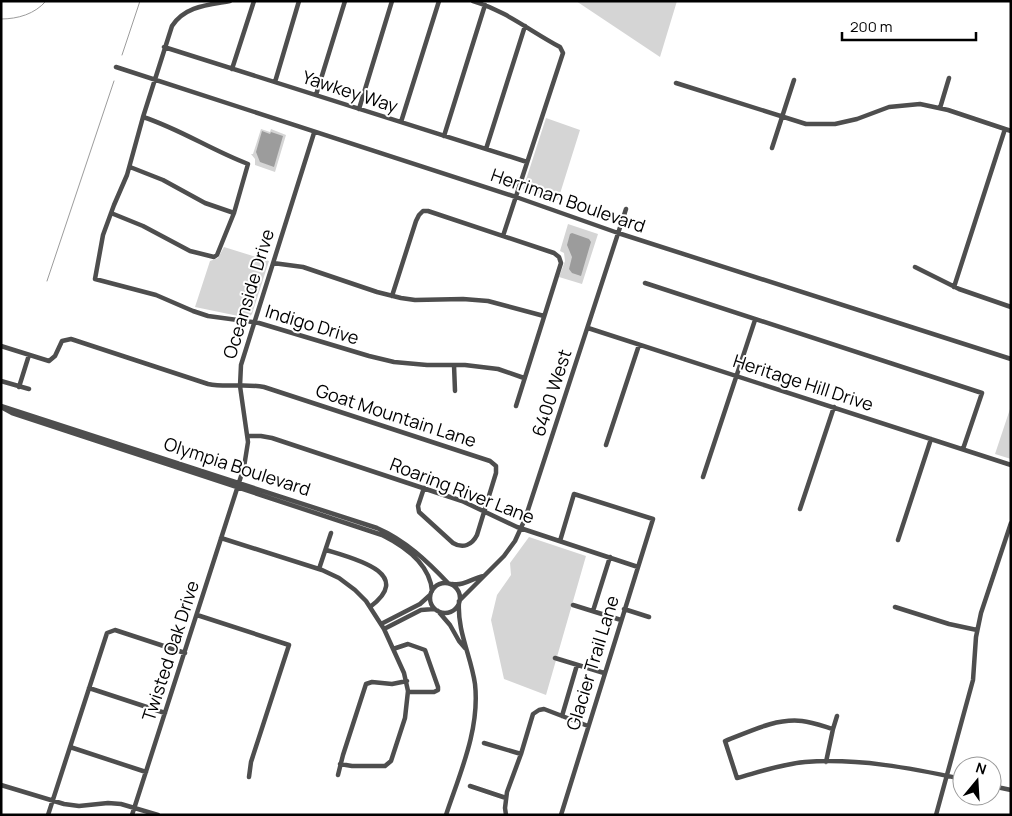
<svg xmlns="http://www.w3.org/2000/svg" width="1012" height="816" font-family="Manrope,sans-serif">
	<rect width="100%" height="100%" fill="#fff"/>
	<path fill="#d5d5d5" d="M576 1H677L660 57Z
		M546 118 580 130 558 200 523 189Z
		M261 129 270 132 271 129 286 135 275 172 255 165V159L251 154H253Z
		M568 224 598 234 582 284 559 277 565 261 564 253 560 251Z
		M224 247 269 261 252 314 248 318 195 307 210 261 218 258Z
		M1011 406V459L995 454Z
		M529 537 586 556 546 695 504 679 491 620 497 595 511 575 510 563Z"/>
	<path fill="#9c9c9c" d="M262 131 270 134 271 132 283 136 274 167 260 162 256 152Z
		M572 233 589 239 591 242 581 276 572 273 569 269 572 257 567 245 570 234Z"/>
	<g fill="none" stroke-linecap="round" stroke-linejoin="round">
		<path stroke="#9c9c9c" stroke-width="1" d="M1 19C18 19 35 14 46 1
			M122 55 140 1
			M47 281 114 81"/>
		<path stroke="#4e4e4e" stroke-width="4.5" d="M230 1C208 5 185 6 172 26L143 117 127 175 114 205 103 235 95 279 156 295 193 311 208 316 259 323 369 356 394 362 427 365H465L498 369 524 378
			M473 1C506 11 530 31 560 47L563 53 503 236
			M164 47 527 162
			M116 67 516 197 618 233 1011 359
			M232 69 254 1
			M275 82 299 1
			M676 83 806 124H835L857 119 889 107 920 104 948 110 1011 131
			M316 95 345 1
			M940 108 949 78
			M359 109 392 1
			M401 122 439 1
			M444 136 485 5
			M772 148 794 80
			M486 149 525 26
			M130 167 163 180 205 203 234 213
			M111 213 143 226 190 251 214 257 217 255 234 213 248 164C211 150 180 129 143 117
			M273 263 303 267 377 292 401 298 415 300 463 299 488 301 544 316
			M915 267 959 289 1011 307
			M645 283 982 393 963 449
			M954 287 1005 129
			M392 296 416 221 419 215 423 211H428L554 253 559 257 561 263 516 406
			M588 328 1011 465
			M1 346 49 361 55 356 62 341 71 339 208 384C227 388 245 383 264 387L490 461 496 466V473L477 535C472 545 463 549 453 543L419 512 418 506 424 488
			M454 365 455 391
			M1 381 29 389
			M19 387 29 355
			M1 406 377 528C405 540 427 561 448 583
			M1 407 12 413 382 535C404 546 430 564 432 591
			M248 436H261L272 438 462 501 517 527 638 567
			M606 445 639 345
			M703 477 755 320
			M800 509 834 407
			M221 538 322 570 339 578 355 590 366 601 384 629 404 673 408 691 405 718 391 761 385 766H352L340 764
			M898 540 931 439
			M560 541 574 494 653 519 561 815
			M326 550C352 558 416 573 370 607
			M319 569 331 533
			M430 598a15 15 0 1 1 30 0a15 15 0 1 1-30 0Z
			M452 584C465 586 472 578 484 576
			M459 601 504 556 515 541 525 519 626 209
			M573 605 621 620
			M895 607 949 624 977 630
			M624 609 649 617
			M438 611 450 625 459 641 465 648
			M593 611 610 557
			M197 615 289 645 251 762 249 777
			M381 624 420 604 430 595
			M384 629 421 610 434 609
			M393 649 408 644 425 650 438 687V690L434 692H408
			M555 658 604 673
			M89 688 165 713
			M562 716 577 665
			M833 729C823 726 812 722 802 721 775 718 749 732 725 741L737 778C759 772 782 764 805 762 857 758 911 768 962 779
			M484 743 521 754
			M70 747 146 772
			M826 762 833 729 837 716
			M338 775 343 755 366 684 372 682 392 684 407 681
			M1 785 64 804 79 806 108 803 121 804 158 815
			M470 786 506 798
			M992 786 1011 790
			M48 815 107 633 115 630 185 653
			M132 815 244 467 248 442 240 386 241 365 314 133
			M446 815C460 773 480 729 475 684 471 656 457 631 459 602
			M506 815 505 808 507 792 521 754 533 714 539 710 544 709 588 726
			M936 815 973 680 976 637 981 613 1011 523"/>
	</g>
	<g text-anchor="middle" stroke-width="4" stroke-linejoin="round" paint-order="stroke">
		<g font-size="18" fill="#000" stroke="#fff">
			<text transform="translate(350 92) rotate(18)" y="6">Yawkey Way</text>
			<text transform="translate(568 201) rotate(19)" y="6">Herriman Boulevard</text>
			<text transform="translate(249 294) rotate(-73)" y="6">Oceanside Drive</text>
			<text transform="translate(312 325) rotate(17)" y="6">Indigo Drive</text>
			<text transform="translate(803 383) rotate(18)" y="6">Heritage Hill Drive</text>
			<text transform="translate(552 393) rotate(-72)" y="6">6400 West</text>
			<text transform="translate(396 416) rotate(18)" y="6">Goat Mountain Lane</text>
			<text transform="translate(237 467) rotate(18)" y="6">Olympia Boulevard</text>
			<text transform="translate(462 491) rotate(21)" y="6">Roaring River Lane</text>
			<text transform="translate(171 651) rotate(-72)" y="6">Twisted Oak Drive</text>
			<text transform="translate(593 663) rotate(-73)" y="6">Glacier Trail Lane</text>
		</g>
	</g>
	<rect width="1012" height="816" fill="none" stroke="#000000" stroke-width="5"/>
	<g transform="translate(977 781) rotate(18)"><circle r="24" fill="#ffffff" stroke="#999999"/>
	<path d="M0-4L9 19L0 12L-9 19Z" fill="#000000"/>
	<text y="-8" font-size="14" font-weight="bold" text-anchor="middle" fill="#000000">N</text>
	</g>
	<path d="M842 32v8h134v-8" fill="none" stroke="#000000" stroke-width="2.5"/>
	<text x="850" y="32" font-size="15" fill="#000000" stroke="#ffffff" stroke-width="4" paint-order="stroke">200 m</text>
</svg>
